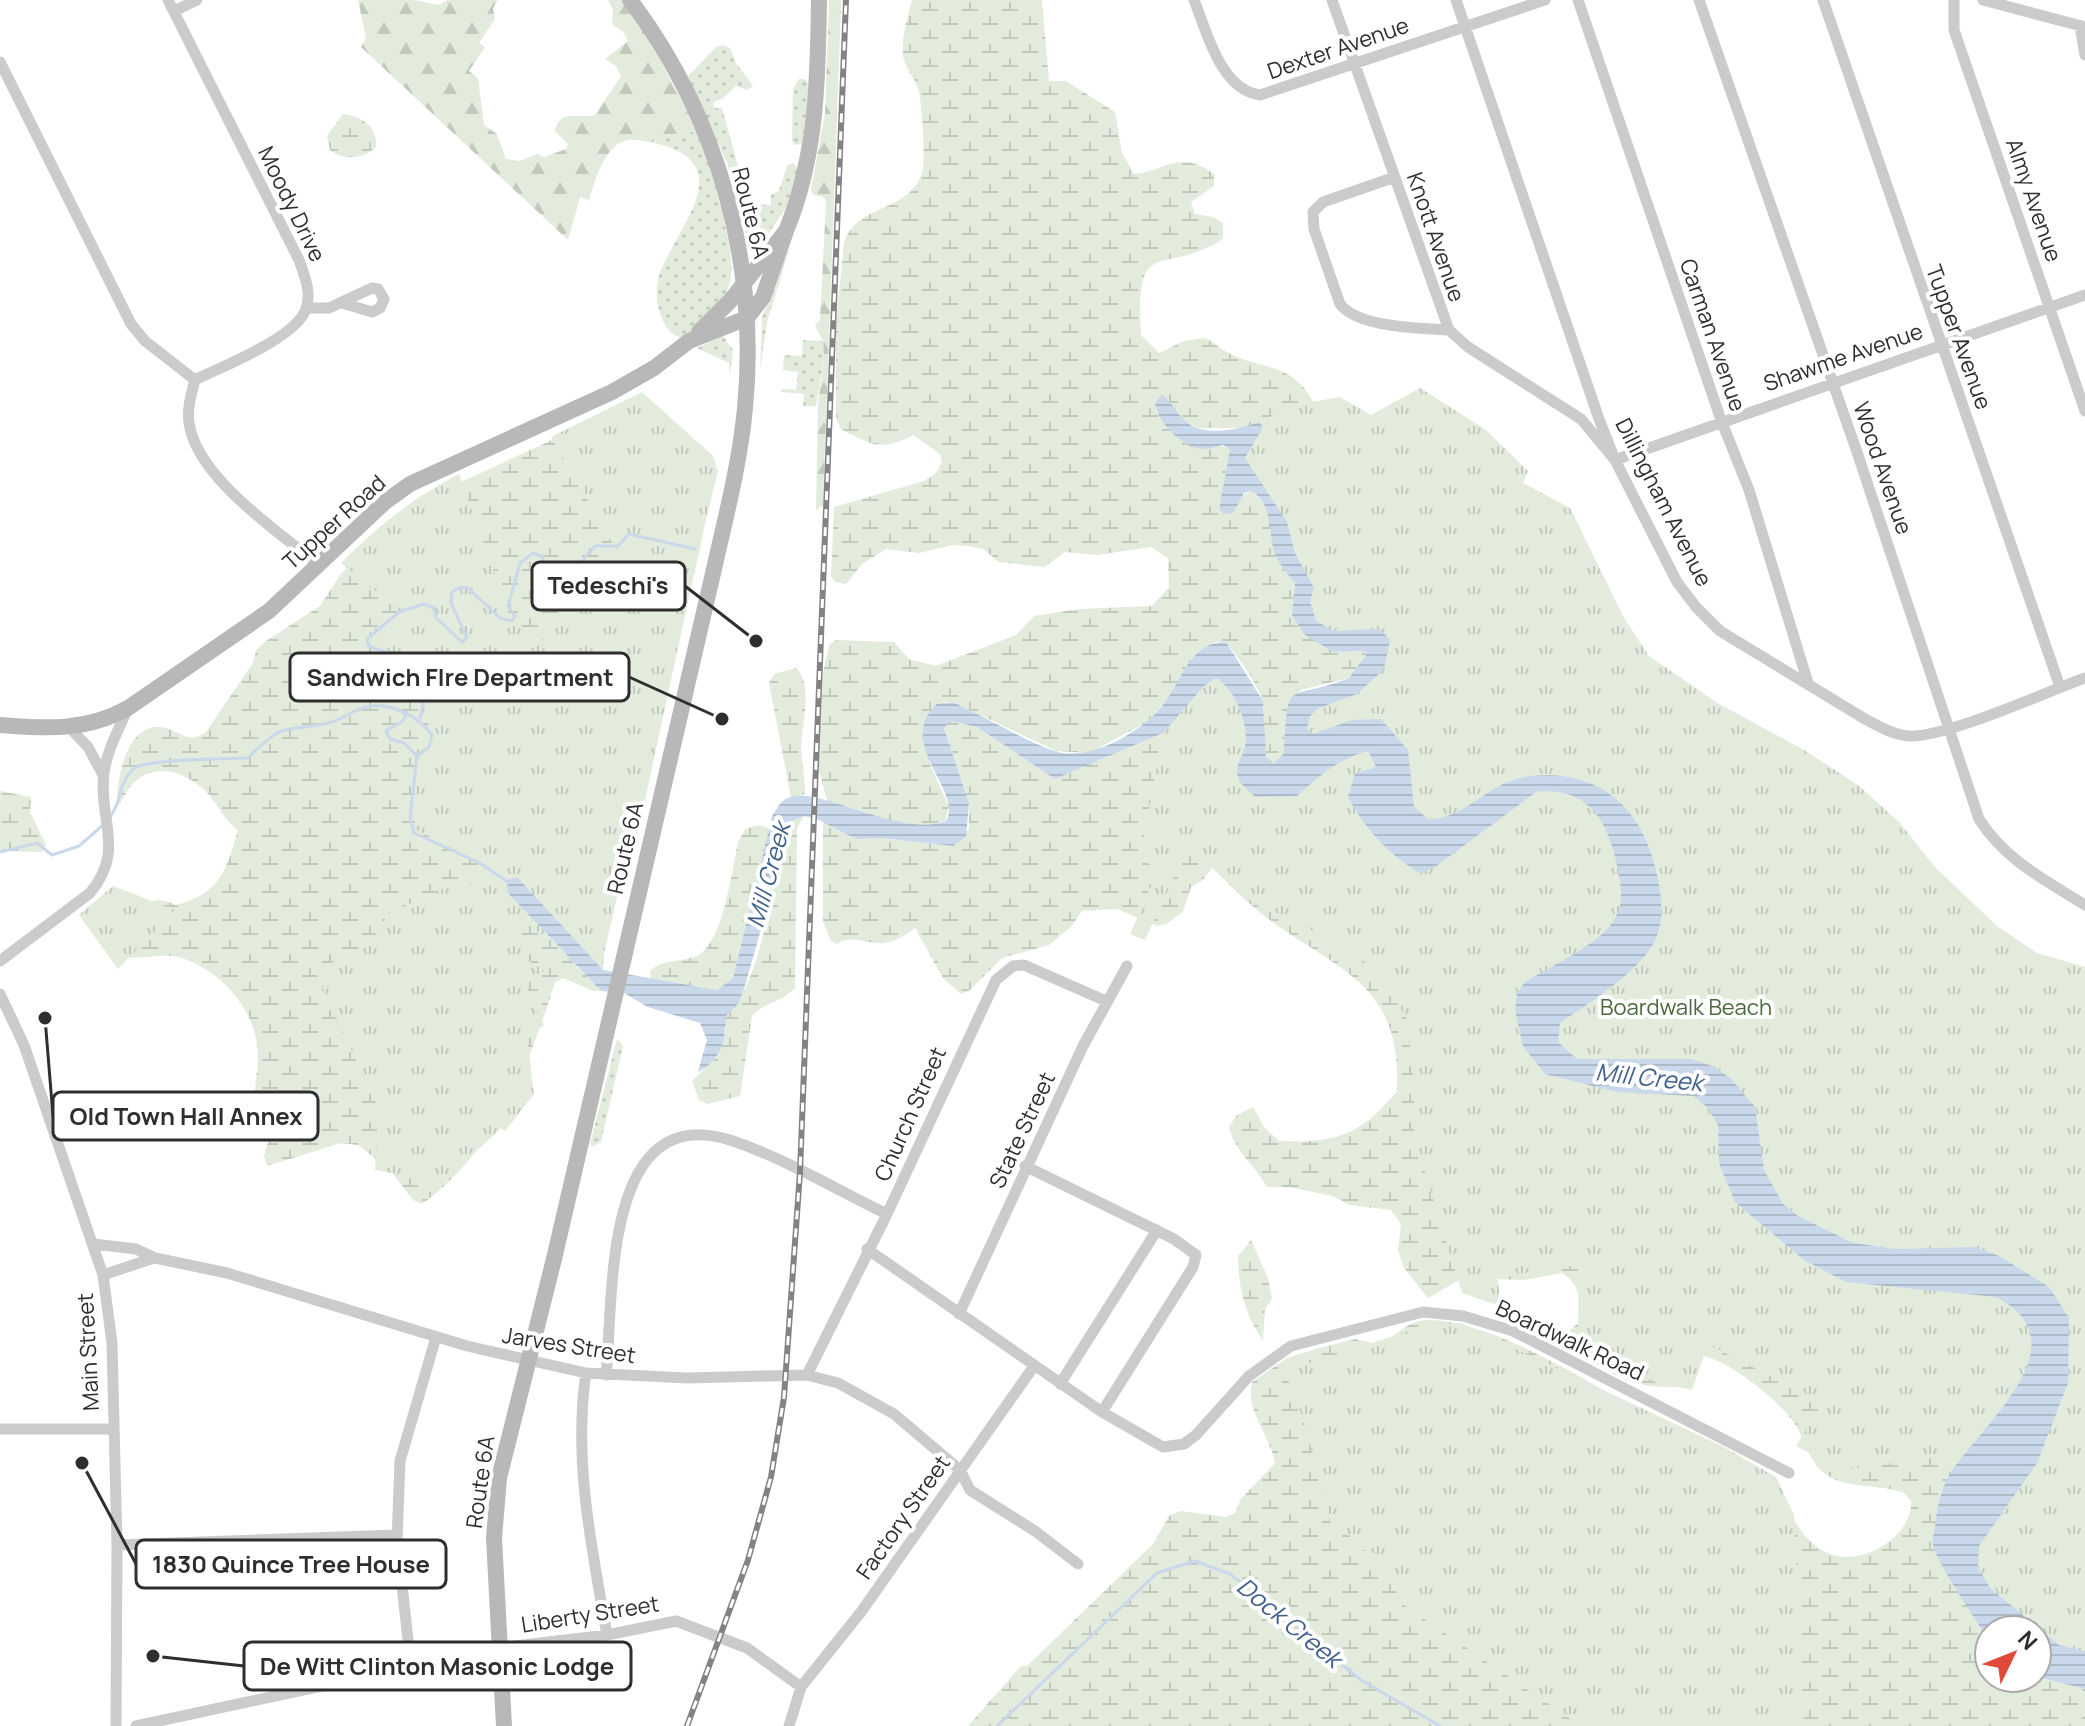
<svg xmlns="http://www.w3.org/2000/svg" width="2085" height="1726" font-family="Manrope,sans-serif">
	<defs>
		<pattern id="grass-dots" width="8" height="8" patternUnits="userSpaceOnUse" patternTransform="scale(2)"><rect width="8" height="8" fill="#e2ebdc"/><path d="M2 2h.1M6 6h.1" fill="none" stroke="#c2cabd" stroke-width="1.8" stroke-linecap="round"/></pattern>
		<pattern id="forest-firs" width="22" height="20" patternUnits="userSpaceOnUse" patternTransform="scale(2)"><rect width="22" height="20" fill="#e2ebdc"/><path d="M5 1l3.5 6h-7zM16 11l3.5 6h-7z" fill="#c2cabd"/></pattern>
		<pattern id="wetland-marsh" width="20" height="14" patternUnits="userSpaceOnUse" patternTransform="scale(2)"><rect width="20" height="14" fill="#e2ebdc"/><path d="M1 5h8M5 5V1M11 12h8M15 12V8" fill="none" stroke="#c2cabd"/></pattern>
		<pattern id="park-tufts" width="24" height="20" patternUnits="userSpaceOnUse" patternTransform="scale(2)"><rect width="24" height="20" fill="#e2ebdc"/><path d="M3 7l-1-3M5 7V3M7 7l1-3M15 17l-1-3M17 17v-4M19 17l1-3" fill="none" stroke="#c2cabd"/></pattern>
		<pattern id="water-rules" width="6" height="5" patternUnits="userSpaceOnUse" patternTransform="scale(2)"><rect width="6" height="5" fill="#c9d8ea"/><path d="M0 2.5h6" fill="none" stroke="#adbac9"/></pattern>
	</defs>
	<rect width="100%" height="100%" fill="#fff"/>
	<path fill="url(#grass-dots)" d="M723 45 730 48 736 63 753 86 747 90 736 86 722 99 713 102 714 108H722L744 188 752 194V204L771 205V195L779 191 787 166 793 163 799 169 786 208 756 251 749 245 728 165 688 76 716 47Z
		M799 79H805L810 86 802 144 795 145 792 141 793 90Z
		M697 131C709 163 735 244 731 277 729 299 701 328 681 338 670 334 665 327 661 316 656 303 655 287 660 273 678 225 744 161 650 142L654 138Z
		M792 241 767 322 760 371 762 317Z
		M723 336 733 350 730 375 729 363 697 348Z
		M803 340 823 341 824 358 816 406H803L804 394 781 392V389L796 390 798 372 783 370 784 355 802 356Z
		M617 1039 623 1046 601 1142 592 1147 590 1144Z"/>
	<path fill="url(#forest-firs)" d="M358 0H415L438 5 447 0H498L493 8 495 19 479 43 485 47 469 71 478 78 484 125 497 134 506 159 519 161 538 154 544 157 566 149 568 144 555 131C560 108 578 119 595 115L621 76 616 66 605 59 628 41 623 32 612 24 613 10 608 0H622C652 42 674 85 697 131L654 138 650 142C642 141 632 138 624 141 604 147 594 183 589 200L580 197 568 240 361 47 366 38Z
		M829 0H841V7L823 505 816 510 818 404 824 358 823 341 815 326 820 320 826 202 824 197 813 195 811 189 825 113Z"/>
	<path fill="url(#wetland-marsh)" d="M912 0H1042L1049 81H1066L1115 112 1122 153 1134 174C1165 172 1178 148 1214 174V186L1191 202 1195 214 1213 217 1223 223V239C1161 278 1135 232 1141 335L1159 353 1184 341 1204 338C1213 341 1217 346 1225 351 1253 368 1282 362 1304 388L2037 1463 1384 669 1243 428H1199L1155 410C1165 422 1177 443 1192 446 1206 448 1218 442 1231 450L1219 509 1251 491C1274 504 1272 540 1280 562 1283 570 1290 576 1295 583L1293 606 1333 652 1364 651 1366 655 1349 678 1300 690 1284 753 1274 765C1257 753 1267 721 1263 703 1260 687 1237 655 1226 643L1215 642 1194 655 1169 698 1147 722 1089 753 1056 751 953 702H944L929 762 949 807 945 821C908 835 862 813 827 800L818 768 821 683 829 645 836 640 894 642 909 659 936 666 1016 635 1034 616 1079 609 1152 606 1169 587 1168 558 1151 547 1097 555 1065 552 1044 567 999 562 983 549 968 546 952 545 919 553 886 549 862 564 846 584 835 582 831 576 834 507 924 481 936 473 942 462 940 454 913 435C880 452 872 445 841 429L836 418V322L844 243C858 202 908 214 922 173 926 162 922 99 918 88 914 77 904 66 903 55 901 37 908 17 912 0Z
		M343 114C361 116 378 127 376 147 363 159 344 161 330 150L327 136Z
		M565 434 712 482 699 553 605 936 603 970 566 932 508 894 601 991H593L563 978 555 982C529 1066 494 1152 422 1204L413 1200 390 1170 358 1145 341 1143 267 1166 264 1156 271 1131C268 1121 261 1113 257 1104 252 1089 259 1070 258 1055 257 1011 223 972 182 958 160 951 138 963 116 954 129 928 140 886 176 905 220 893 226 872 238 830 224 820 221 810 211 797 190 773 154 758 130 787 125 793 122 802 117 808 116 783 125 724 160 727 180 729 186 746 206 732L253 663 256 650 266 641 320 606 341 574 405 508Z
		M796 668C814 684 801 727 801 749 802 764 805 779 805 794L791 797 769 683 774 674Z
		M950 721 977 727 1055 779 1163 733 1245 750 2026 1376 1950 1475 1933 1545 1989 1641V1678L2037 1677 2085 1689V1726H968L1021 1666H1027L1153 1544 1169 1516 1180 1511 1226 1517 1235 1513 1241 1499 1275 1463C1270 1434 1245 1412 1252 1382L1287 1358 1319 1348 1356 1339 1380 1345C1395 1336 1409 1320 1427 1320 1501 1320 1620 1401 1684 1439 1711 1455 1742 1469 1768 1488 1792 1506 1797 1540 1828 1553 1861 1568 1913 1537 1911 1501L1904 1493C1882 1484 1854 1489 1832 1478 1811 1467 1808 1448 1798 1429 1786 1405 1728 1359 1702 1356L1678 1387C1625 1390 1609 1368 1564 1348L1563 1337 1578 1323C1580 1302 1582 1285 1562 1273L1524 1280 1463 1278 1428 1298 1404 1268 1398 1250 1401 1224 1391 1210 1350 1205 1332 1196 1289 1187H1267C1256 1166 1234 1151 1229 1127L1236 1116 1253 1107 1264 1127 1279 1141C1336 1143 1360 1136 1397 1091 1402 983 1340 972 1267 918 1247 903 1230 884 1212 868L1202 881 1191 887 1183 912 1166 924 1157 926 1117 909 1082 911 1071 927 1049 945 1002 958 970 990 961 994 943 978 915 928C876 960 860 929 837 944L831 941 823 921V821L856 839 881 838 952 846 969 829V803L944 727Z
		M0 791 31 797 30 812 46 845 41 852 0 851Z
		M804 816 797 828 795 988C782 1002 763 1003 752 1016L740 1096 707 1104 699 1100 692 1081 716 1058 726 1032V1016C766 977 770 875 792 821Z
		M758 825 769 828 733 978 717 990 651 979 650 971C664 958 680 963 697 956 723 944 732 870 738 842L745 829Z
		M1251 1240 1268 1278 1272 1298 1265 1310 1263 1340C1245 1316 1238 1286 1238 1256Z"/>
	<path fill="url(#park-tufts)" d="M1420 388 1486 430 1528 471 1523 483 1570 508 1624 618 1649 656 1716 702 1804 750 1858 785 1899 822 1935 867 1997 926 2037 953 2085 967V1670L1962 1572 1968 1452 1844 1470 1796 1446 1822 1403 1708 1344 1692 1390 1657 1383 1552 1332 1578 1330 1579 1265 1498 1277 1500 1306 1462 1293 1414 1136V1083L1407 1019 1376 969 1298 922 1253 903 1188 846 1145 940 1130 934 1158 869 1140 859 1165 719 1220 656 1259 760 1285 777 1291 720 1347 687 1368 670 1372 648 1321 637 1303 607 1271 502 1239 476 1249 433 1266 418 1312 402 1340 397 1371 415Z
		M642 392 713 456 718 471 699 549 666 539 699 551 637 837H631L599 975 556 924 543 935 527 924 514 926 512 931 515 936H526L525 958 544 971 528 978V993L544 1025 527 1037 534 1094 505 1131 501 1128 444 1182 375 1170 378 1108 315 971 371 943 389 913 450 886 457 887 466 882 473 887 482 880 479 873 486 866 415 829V750L427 749 436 736 422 714C421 703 430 693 428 681 423 652 389 657 370 642L369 633 399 611 341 563C378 526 413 498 459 474L510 617 540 646C559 608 583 576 618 553L551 437Z
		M113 886 175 910 118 969 79 915Z
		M1461 1323 1722 1446 1776 1477 1794 1515 1804 1726H1581L1405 1606 1383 1570 1380 1555 1357 1548 1348 1533 1331 1524C1315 1473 1308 1418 1284 1371L1428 1325Z"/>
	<path fill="url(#water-rules)" d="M1162 395C1172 402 1176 412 1184 420 1202 438 1238 430 1259 422L1263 427 1245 458 1287 522 1295 553 1314 588 1310 601 1316 621 1334 631 1380 629 1390 640 1384 669 1357 694 1319 708 1310 716 1307 729 1313 734 1352 720 1381 719 1408 750 1414 807 1428 819C1468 819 1488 780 1531 776 1604 769 1645 812 1658 879 1661 896 1664 916 1658 933 1647 968 1589 1003 1560 1023L1558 1042 1577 1059H1692L1715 1067 1731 1079 1755 1107 1764 1170 1783 1204 1798 1216 1853 1243 1896 1249 1976 1247 1999 1256 2049 1287 2069 1318 2068 1383 2037 1463 1979 1546 1978 1567 1990 1588 2059 1645 2085 1651V1689L2037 1677V1630H1989V1641C1978 1622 1936 1562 1933 1545 1932 1540 1934 1532 1935 1527 1937 1508 1940 1491 1950 1474 1982 1424 2085 1343 1996 1297L1846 1282 1804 1260 1735 1202 1719 1163 1718 1125 1707 1107 1693 1096 1617 1092 1545 1074 1523 1046 1515 1010 1517 993 1525 982C1549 967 1603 943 1615 918 1624 903 1621 887 1618 870 1609 823 1590 786 1536 792L1435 867 1420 873C1387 853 1367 831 1348 797L1355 773 1376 767 1368 751C1339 758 1319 776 1297 796L1255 797C1250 791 1240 785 1238 777 1234 765 1243 757 1245 747 1250 726 1235 688 1216 678L1204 686 1163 733 1055 779 977 727 950 721 944 728 969 803 966 837 953 846 881 838 856 839 819 820 804 816 792 821 744 989 738 1004 726 1016C726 1039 721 1061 698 1072L707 1040 700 1023 648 1007 624 993 601 991 508 893 507 880 517 877 603 970 717 990 733 978 772 816C775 812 779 804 783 801 810 778 896 840 946 821 964 792 894 743 937 704L953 702C984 716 1028 743 1058 752 1094 761 1149 728 1168 698 1184 675 1191 642 1226 642L1263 701 1266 756 1274 764 1284 753C1288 673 1287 703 1349 678L1366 655 1364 651 1333 652 1304 634 1292 615 1295 583C1288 574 1280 566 1276 556 1267 535 1275 504 1251 491L1244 493 1233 513 1224 514 1219 509 1230 450 1223 445C1217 446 1210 449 1204 449 1184 450 1157 422 1155 403Z"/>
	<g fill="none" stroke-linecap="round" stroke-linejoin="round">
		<path stroke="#c9d8ea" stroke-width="3" d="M407 712 403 721 386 731 390 739 404 743 417 756
			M420 718 429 679C416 655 392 656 369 646L367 639 399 612 424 604 434 608 436 618 462 642 467 638 451 603 452 592 458 588H468L500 618 512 621 515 616 508 606 520 563 533 553 542 556 547 571 567 579 595 546H618L629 534 695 549
			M110 817C122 802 118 781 135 768 145 759 228 759 248 758 288 717 285 734 332 722 342 719 351 712 360 709 387 699 417 715 432 735L429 747 417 756 410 818 414 833 480 863 509 883
			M0 852 37 843 52 855 79 846 102 826
			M997 1726 1157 1573 1195 1561 1230 1574 1361 1680 1440 1726"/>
		<path stroke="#cbcbcb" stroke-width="11" d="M168 0 299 260C304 275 312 292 306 309 296 338 223 366 195 380 191 395 187 408 189 423 197 478 277 530 317 564
			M1194 0C1207 32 1220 89 1260 95L1545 0
			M1332 0 1449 330 1468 347 1581 419 1615 460 2085 295
			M1456 0 1599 419 1615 460 1677 582 1696 607 1720 631 1865 719C1880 727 1895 736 1912 736 1949 736 2046 692 2085 678
			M1578 0 1721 420 1749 490 1808 683
			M1699 0 1857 452 1979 819C2005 860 2045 880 2085 905
			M1823 0 2060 687
			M1954 0V30L2085 411
			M1983 0 2085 27
			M174 11 197 0
			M2080 26 2085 55
			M0 62 131 324 145 341 195 380
			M1395 177 1323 202 1313 212 1314 229 1340 304C1358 328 1421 328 1449 330
			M306 308H329L372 288 378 289 384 299 380 308 372 312 342 303
			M70 728 88 747 103 775
			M0 961 90 893C126 850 98 820 104 773 107 750 119 729 128 708
			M0 994 24 1045 103 1275 112 1343 117 1545 116 1726
			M1025 1166 1174 1239 1196 1255 1193 1267 1102 1412
			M93 1244 136 1249 155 1258 227 1273 467 1346 586 1373 687 1378 807 1375 838 1383 894 1414 960 1470 970 1490 1035 1531 1078 1564
			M867 1249 1102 1412 1163 1447 1184 1444 1196 1435 1249 1376 1291 1346 1423 1312 1463 1316 1513 1331 1789 1473
			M103 1275 154 1258
			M959 1314 1083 1046 1127 966
			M586 1373C573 1460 592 1549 607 1635
			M606 1375C614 1299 601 1097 733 1141 786 1159 837 1190 887 1214
			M807 1375 887 1214 996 980 1013 966 1024 965 1106 1001
			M1060 1384 1157 1230
			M0 1429H112
			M117 1545 397 1535
			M411 1667 397 1540 400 1461 436 1337
			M136 1726 498 1648 607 1635 676 1621 747 1648 801 1687
			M789 1726 801 1687 861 1612 1034 1366"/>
		<path stroke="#b8b8b8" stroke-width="16" d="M699 332 730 301 786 231C817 156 818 79 819 0
			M0 725C46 729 87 731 128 708L269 611 385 502 410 484 612 392 654 368 689 341 747 318 763 297 786 231
			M504 1726 494 1538 499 1478 554 1259 714 569C726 516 740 462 745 408 759 262 718 117 630 0"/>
		<defs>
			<path id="rail" d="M687 1726 748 1560 771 1477 784 1397 800 1172 846 0"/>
		</defs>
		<use href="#rail" stroke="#838383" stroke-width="6"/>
		<use href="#rail" stroke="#fff" stroke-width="3" stroke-dasharray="9" stroke-linecap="butt"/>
	</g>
	<g text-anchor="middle" stroke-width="8" stroke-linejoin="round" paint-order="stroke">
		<g font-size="22" fill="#2e2e2e" stroke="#fff">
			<text transform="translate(1338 48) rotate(-19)" y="8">Dexter Avenue</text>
			<text transform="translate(2034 200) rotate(71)" y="8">Almy Avenue</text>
			<text transform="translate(292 204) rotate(64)" y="8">Moody Drive</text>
			<text transform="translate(751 213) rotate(76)" y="8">Route 6A</text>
			<text transform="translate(1436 237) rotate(71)" y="8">Knott Avenue</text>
			<text transform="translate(1713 335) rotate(71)" y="8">Carman Avenue</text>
			<text transform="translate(1959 337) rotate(70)" y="8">Tupper Avenue</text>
			<text transform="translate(1843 357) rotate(-19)" y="8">Shawme Avenue</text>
			<text transform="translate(1883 468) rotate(71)" y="8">Wood Avenue</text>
			<text transform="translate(1664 502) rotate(63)" y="8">Dillingham Avenue</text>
			<text transform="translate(334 522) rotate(-42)" y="8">Tupper Road</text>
			<text transform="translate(625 848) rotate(-77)" y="8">Route 6A</text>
			<text transform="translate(910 1114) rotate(-66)" y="8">Church Street</text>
			<text transform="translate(1022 1130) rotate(-65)" y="8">State Street</text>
			<text transform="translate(1570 1340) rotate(25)" y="8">Boardwalk Road</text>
			<text transform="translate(569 1345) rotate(9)" y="8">Jarves Street</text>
			<text transform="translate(88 1352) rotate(-93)" y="8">Main Street</text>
			<text transform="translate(480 1482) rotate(-82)" y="8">Route 6A</text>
			<text transform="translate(903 1517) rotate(-55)" y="8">Factory Street</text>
			<text transform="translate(590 1614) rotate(-9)" y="8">Liberty Street</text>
		</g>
		<g font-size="22" fill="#4a683d" stroke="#fff">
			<text x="1686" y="1015">Boardwalk Beach</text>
		</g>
		<g font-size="24" font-style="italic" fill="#40618d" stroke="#fff">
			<text transform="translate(769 875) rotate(-75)" y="8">Mill Creek</text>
			<text transform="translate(1649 1078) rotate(6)" y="8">Mill Creek</text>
			<text transform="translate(1289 1623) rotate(39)" y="8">Dock Creek</text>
		</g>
	</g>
	<path fill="none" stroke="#2e2e2e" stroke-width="3" d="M756 641L685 586M722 719L629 677M45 1018L53 1116M82 1463L136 1564M153 1656L244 1666"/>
	<g fill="#2e2e2e" stroke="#fff" stroke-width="3">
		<circle cx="756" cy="641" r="8"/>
		<circle cx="722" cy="719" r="8"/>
		<circle cx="45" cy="1018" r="8"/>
		<circle cx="82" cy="1463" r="8"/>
		<circle cx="153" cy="1656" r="8"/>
	</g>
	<g fill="#fff" stroke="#2e2e2e" stroke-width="3">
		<rect x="532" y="562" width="153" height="48" rx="8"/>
		<rect x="290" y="653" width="339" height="48" rx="8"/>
		<rect x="53" y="1092" width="265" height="48" rx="8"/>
		<rect x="136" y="1540" width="310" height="48" rx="8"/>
		<rect x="244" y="1642" width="387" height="48" rx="8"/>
	</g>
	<g font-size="24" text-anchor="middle" font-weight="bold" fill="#2e2e2e">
		<text x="608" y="594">Tedeschi's</text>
		<text x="460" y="686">Sandwich FIre Department</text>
		<text x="186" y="1125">Old Town Hall Annex</text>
		<text x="291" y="1573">1830 Quince Tree House</text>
		<text x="437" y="1675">De Witt Clinton Masonic Lodge</text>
	</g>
	<g transform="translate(2013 1654) rotate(47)"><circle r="38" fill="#ffffff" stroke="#ababab" stroke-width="2"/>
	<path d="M0-6L14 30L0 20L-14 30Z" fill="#de4938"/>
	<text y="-12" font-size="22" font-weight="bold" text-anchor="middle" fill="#2e2e2e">N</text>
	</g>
</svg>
